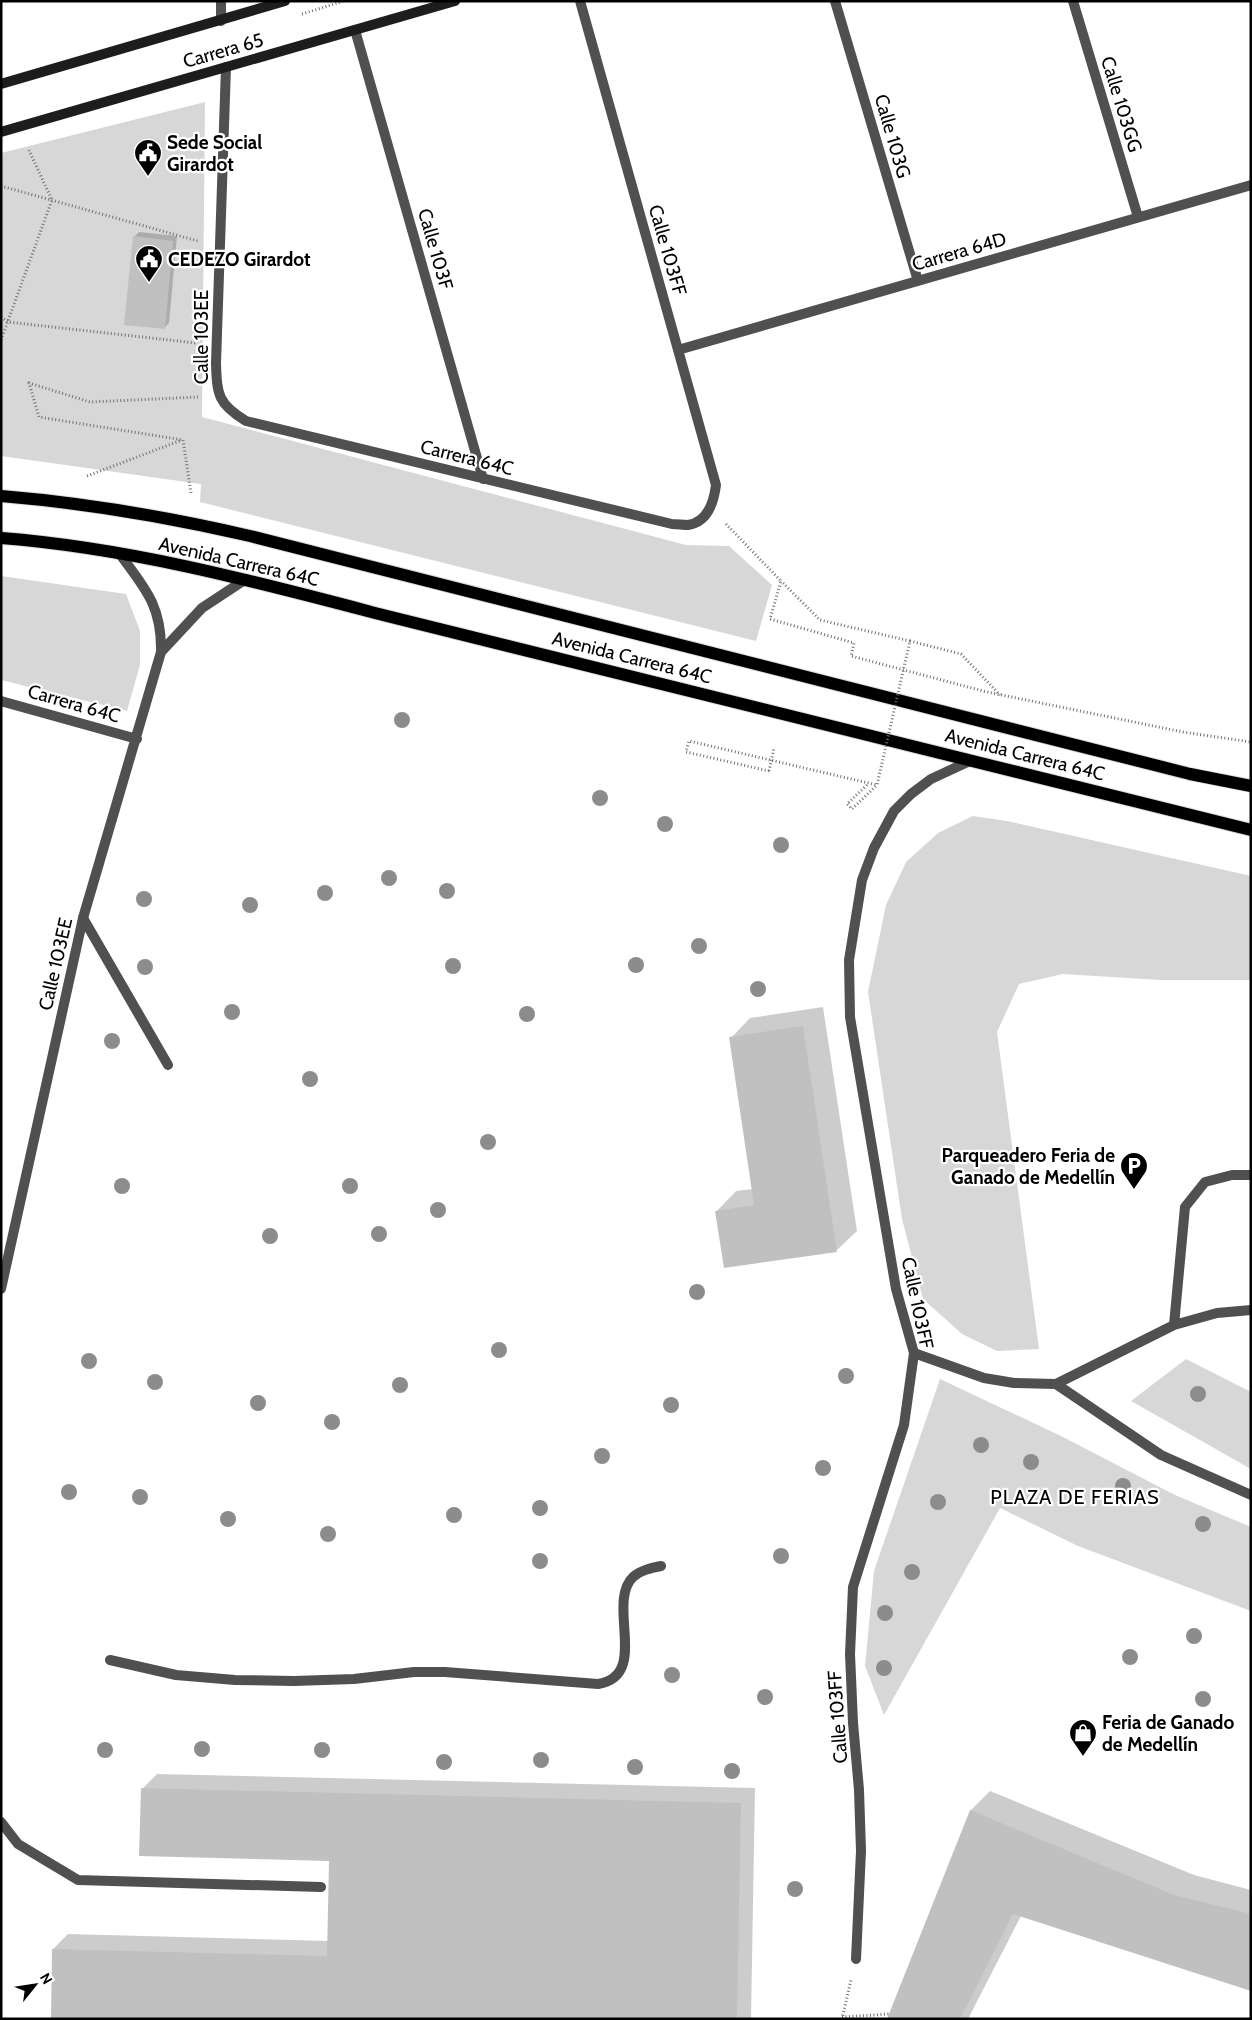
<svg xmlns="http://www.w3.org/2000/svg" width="1252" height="2020" font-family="Cabin,sans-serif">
	<rect width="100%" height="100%" fill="#fff"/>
	<path fill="#d7d7d7" d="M205 102 202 417 686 545 729 546 772 585 756 641 200 502 201 484 1 456V153Z
		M1 576 126 594 140 631V665L127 711 1 680Z
		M973 816 1007 821 1251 876V980H1160L1063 974 1019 984 997 1032 1039 1349 997 1351 962 1334 923 1299 902 1219 868 992 886 905 906 862 938 833Z
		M1186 1359 1251 1392V1469L1131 1401Z
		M940 1379 1059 1435 1175 1495 1251 1527V1611L1078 1546 1000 1508 884 1715 865 1666 874 1571Z"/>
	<path fill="#0003" d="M139 232 177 236 169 323 164 328 134 237Z
		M823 1007 857 1231 837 1250 725 1267 717 1211 736 1191 753 1189 731 1038 750 1018Z
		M157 1774 755 1788 751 2019H52L53 1949 68 1934 329 1941 330 1859 142 1789Z
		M990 1791 1194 1875 1251 1890V1990L1021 1916 968 2019H888L971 1810Z"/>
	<path fill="#c0c0c0" d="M133 236 173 241 165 329 124 325Z
		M803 1026 837 1252 724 1268 715 1211 754 1205 729 1037Z
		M141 1788 741 1803 737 2019H51L52 1949 327 1956 329 1861 139 1856Z
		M970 1810 1174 1895 1251 1914V1991L1013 1914 960 2019H887Z"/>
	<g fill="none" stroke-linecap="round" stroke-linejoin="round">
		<defs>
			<path id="primary" d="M1 496C86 503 168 517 250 536L1190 774 1251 786
				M1 538C131 548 257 582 383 615L1251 830"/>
		</defs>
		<use href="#primary" stroke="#dbdbdb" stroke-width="14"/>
		<path stroke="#727272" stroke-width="3" stroke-dasharray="1 2.5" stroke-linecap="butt" d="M302 14 344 1
			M1 186 198 241
			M1 317 8 322 196 343
			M1 340 52 200 28 148
			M87 476 182 440
			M191 493 183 440 39 417 29 383 90 402 198 397
			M726 524 781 581 770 619 854 643 851 656 987 692 1183 732 1251 742
			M910 641 961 654 1000 695
			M769 771 774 748
			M867 785 847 804 852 809 877 785
			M842 2017 889 2014
			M842 2019 851 1980"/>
		<path stroke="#505050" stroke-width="10" d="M83 918 168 1065
			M1174 1325 1185 1207 1205 1182 1232 1175H1251
			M914 1353 984 1378 1014 1383 1056 1384 1174 1325 1217 1313 1251 1310
			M1056 1384 1161 1455 1251 1495
			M110 1660 176 1675 235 1680 294 1681 354 1679 414 1672H445L598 1684C650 1676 606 1603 633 1577 641 1570 651 1568 661 1566
			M1 1822 18 1844 78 1880 321 1887"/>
		<path stroke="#505050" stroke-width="10" d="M835 1 918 281
			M1073 1 1138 217
			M221 21V1
			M355 30 483 479
			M226 67 216 363C217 395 218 404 246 421L672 524C677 524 683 525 688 525 708 522 714 501 716 485L580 1
			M678 350 1251 185
			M161 652 202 608 246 579
			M1 701 137 739
			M1 1289 83 918 161 652C162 606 145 588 119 553
			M856 1959 861 1851 859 1790 853 1723 850 1654 853 1587 904 1425 914 1353 896 1289 850 1017 849 960 862 880 874 848 894 811 911 794 931 779 972 760"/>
		<path stroke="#1d1d1d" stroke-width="10" d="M1 84 285 1
			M1 132 455 1"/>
		<use href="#primary" stroke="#000" stroke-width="12"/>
		<path stroke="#727272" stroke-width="3" stroke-dasharray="1 2.5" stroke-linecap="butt" d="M769 771 686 752 689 741 877 785 910 641 820 620 781 581"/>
	</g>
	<g fill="#8c8c8c">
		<circle cx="402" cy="720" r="8"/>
		<circle cx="600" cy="798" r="8"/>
		<circle cx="665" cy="824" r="8"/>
		<circle cx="781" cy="845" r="8"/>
		<circle cx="389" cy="878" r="8"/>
		<circle cx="447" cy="891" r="8"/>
		<circle cx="325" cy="893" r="8"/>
		<circle cx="144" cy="899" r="8"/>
		<circle cx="250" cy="905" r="8"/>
		<circle cx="699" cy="946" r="8"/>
		<circle cx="636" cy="965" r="8"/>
		<circle cx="453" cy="966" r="8"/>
		<circle cx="145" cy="967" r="8"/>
		<circle cx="758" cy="989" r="8"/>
		<circle cx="232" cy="1012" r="8"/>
		<circle cx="527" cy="1014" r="8"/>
		<circle cx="112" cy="1041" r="8"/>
		<circle cx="310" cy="1079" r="8"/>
		<circle cx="488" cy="1142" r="8"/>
		<circle cx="122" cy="1186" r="8"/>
		<circle cx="350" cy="1186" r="8"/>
		<circle cx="438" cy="1210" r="8"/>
		<circle cx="379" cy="1234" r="8"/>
		<circle cx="270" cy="1236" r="8"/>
		<circle cx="697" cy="1292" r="8"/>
		<circle cx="499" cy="1350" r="8"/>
		<circle cx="89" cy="1361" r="8"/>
		<circle cx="846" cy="1376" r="8"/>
		<circle cx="155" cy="1382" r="8"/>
		<circle cx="400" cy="1385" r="8"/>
		<circle cx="1198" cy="1394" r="8"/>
		<circle cx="258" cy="1403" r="8"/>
		<circle cx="671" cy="1405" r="8"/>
		<circle cx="332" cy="1422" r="8"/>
		<circle cx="981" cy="1445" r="8"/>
		<circle cx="602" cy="1456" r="8"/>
		<circle cx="1031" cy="1462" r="8"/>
		<circle cx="823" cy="1468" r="8"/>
		<circle cx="1123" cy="1486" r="8"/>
		<circle cx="69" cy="1492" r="8"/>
		<circle cx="140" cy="1497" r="8"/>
		<circle cx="938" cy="1502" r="8"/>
		<circle cx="540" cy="1508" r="8"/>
		<circle cx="454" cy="1515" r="8"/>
		<circle cx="228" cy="1519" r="8"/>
		<circle cx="1203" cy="1524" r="8"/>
		<circle cx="328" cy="1534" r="8"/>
		<circle cx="781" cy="1556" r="8"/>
		<circle cx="540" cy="1561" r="8"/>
		<circle cx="912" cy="1572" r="8"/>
		<circle cx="885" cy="1613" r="8"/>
		<circle cx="1194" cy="1636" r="8"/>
		<circle cx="1130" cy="1657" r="8"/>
		<circle cx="884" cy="1668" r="8"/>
		<circle cx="672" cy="1675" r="8"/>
		<circle cx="765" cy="1697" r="8"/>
		<circle cx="1203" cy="1699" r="8"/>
		<circle cx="202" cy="1749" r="8"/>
		<circle cx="105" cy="1750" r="8"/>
		<circle cx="322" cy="1750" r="8"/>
		<circle cx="541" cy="1760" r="8"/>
		<circle cx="444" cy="1762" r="8"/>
		<circle cx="635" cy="1767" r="8"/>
		<circle cx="732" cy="1771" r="8"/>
		<circle cx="795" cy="1889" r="8"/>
	</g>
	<defs>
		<symbol id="civic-pin" viewBox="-11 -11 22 30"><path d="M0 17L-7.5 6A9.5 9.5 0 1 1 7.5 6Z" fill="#000" stroke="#fff"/><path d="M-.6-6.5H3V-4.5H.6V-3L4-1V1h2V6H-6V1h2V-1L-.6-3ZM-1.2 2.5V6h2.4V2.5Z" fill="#fff"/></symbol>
		<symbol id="parking-pin" viewBox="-11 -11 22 30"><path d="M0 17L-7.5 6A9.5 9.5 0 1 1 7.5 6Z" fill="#000" stroke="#fff"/><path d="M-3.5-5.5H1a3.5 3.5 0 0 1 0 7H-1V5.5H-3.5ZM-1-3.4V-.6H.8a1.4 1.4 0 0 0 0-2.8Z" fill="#fff"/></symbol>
		<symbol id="shop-pin" viewBox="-11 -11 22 30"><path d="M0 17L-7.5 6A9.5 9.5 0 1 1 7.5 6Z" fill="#000" stroke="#fff"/><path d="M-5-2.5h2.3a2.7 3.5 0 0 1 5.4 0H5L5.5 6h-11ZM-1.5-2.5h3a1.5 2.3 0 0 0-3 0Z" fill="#fff"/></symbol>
	</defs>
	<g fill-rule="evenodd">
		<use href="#civic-pin" x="132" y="137" width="32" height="43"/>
		<use href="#civic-pin" x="133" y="243" width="32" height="43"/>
		<use href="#parking-pin" x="1118" y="1150" width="32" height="43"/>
		<use href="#shop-pin" x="1067" y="1717" width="32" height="43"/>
	</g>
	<g text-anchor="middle" stroke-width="4.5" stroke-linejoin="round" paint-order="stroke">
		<g font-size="19" fill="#000" stroke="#fff">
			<text transform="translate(223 50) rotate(-16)" y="7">Carrera 65</text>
			<text transform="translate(1122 104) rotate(73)" y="7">Calle 103GG</text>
			<text transform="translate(893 136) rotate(74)" y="7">Calle 103G</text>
			<text transform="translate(436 249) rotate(74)" y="7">Calle 103F</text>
			<text transform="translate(668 250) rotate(74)" y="7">Calle 103FF</text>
			<text transform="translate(959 251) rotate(-16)" y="7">Carrera 64D</text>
			<text transform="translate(201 337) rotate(-90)" y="7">Calle 103EE</text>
			<text transform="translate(467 457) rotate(14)" y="7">Carrera 64C</text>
			<text transform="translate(239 561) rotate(13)" y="7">Avenida Carrera 64C</text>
			<text transform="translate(632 657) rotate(14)" y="7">Avenida Carrera 64C</text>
			<text transform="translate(74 703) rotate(16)" y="7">Carrera 64C</text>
			<text transform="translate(1025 754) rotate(14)" y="7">Avenida Carrera 64C</text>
			<text transform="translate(55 964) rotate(-77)" y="7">Calle 103EE</text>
			<text transform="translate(918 1303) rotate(78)" y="7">Calle 103FF</text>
			<text transform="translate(837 1717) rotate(-94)" y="7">Calle 103FF</text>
		</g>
		<g font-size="19" font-weight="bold" fill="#000" stroke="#fff" text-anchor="start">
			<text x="167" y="149">Sede Social<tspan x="167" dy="22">Girardot</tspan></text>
			<text x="168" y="266">CEDEZO Girardot</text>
			<text x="1115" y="1162" text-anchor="end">Parqueadero Feria de<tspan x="1115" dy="22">Ganado de Medellín</tspan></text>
			<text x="1102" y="1729">Feria de Ganado<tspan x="1102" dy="22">de Medellín</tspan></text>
		</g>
		<g font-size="20" letter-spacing="1" fill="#000" stroke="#fff">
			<text x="1075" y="1504">PLAZA DE FERIAS</text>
		</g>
	</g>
	<rect width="1252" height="2020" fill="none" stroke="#000000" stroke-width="5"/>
	<g transform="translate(35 1985) rotate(60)" stroke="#ffffff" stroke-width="4" paint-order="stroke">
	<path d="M0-4L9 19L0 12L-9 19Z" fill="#000000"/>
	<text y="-8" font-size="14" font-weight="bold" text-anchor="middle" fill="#000000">N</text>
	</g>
</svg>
